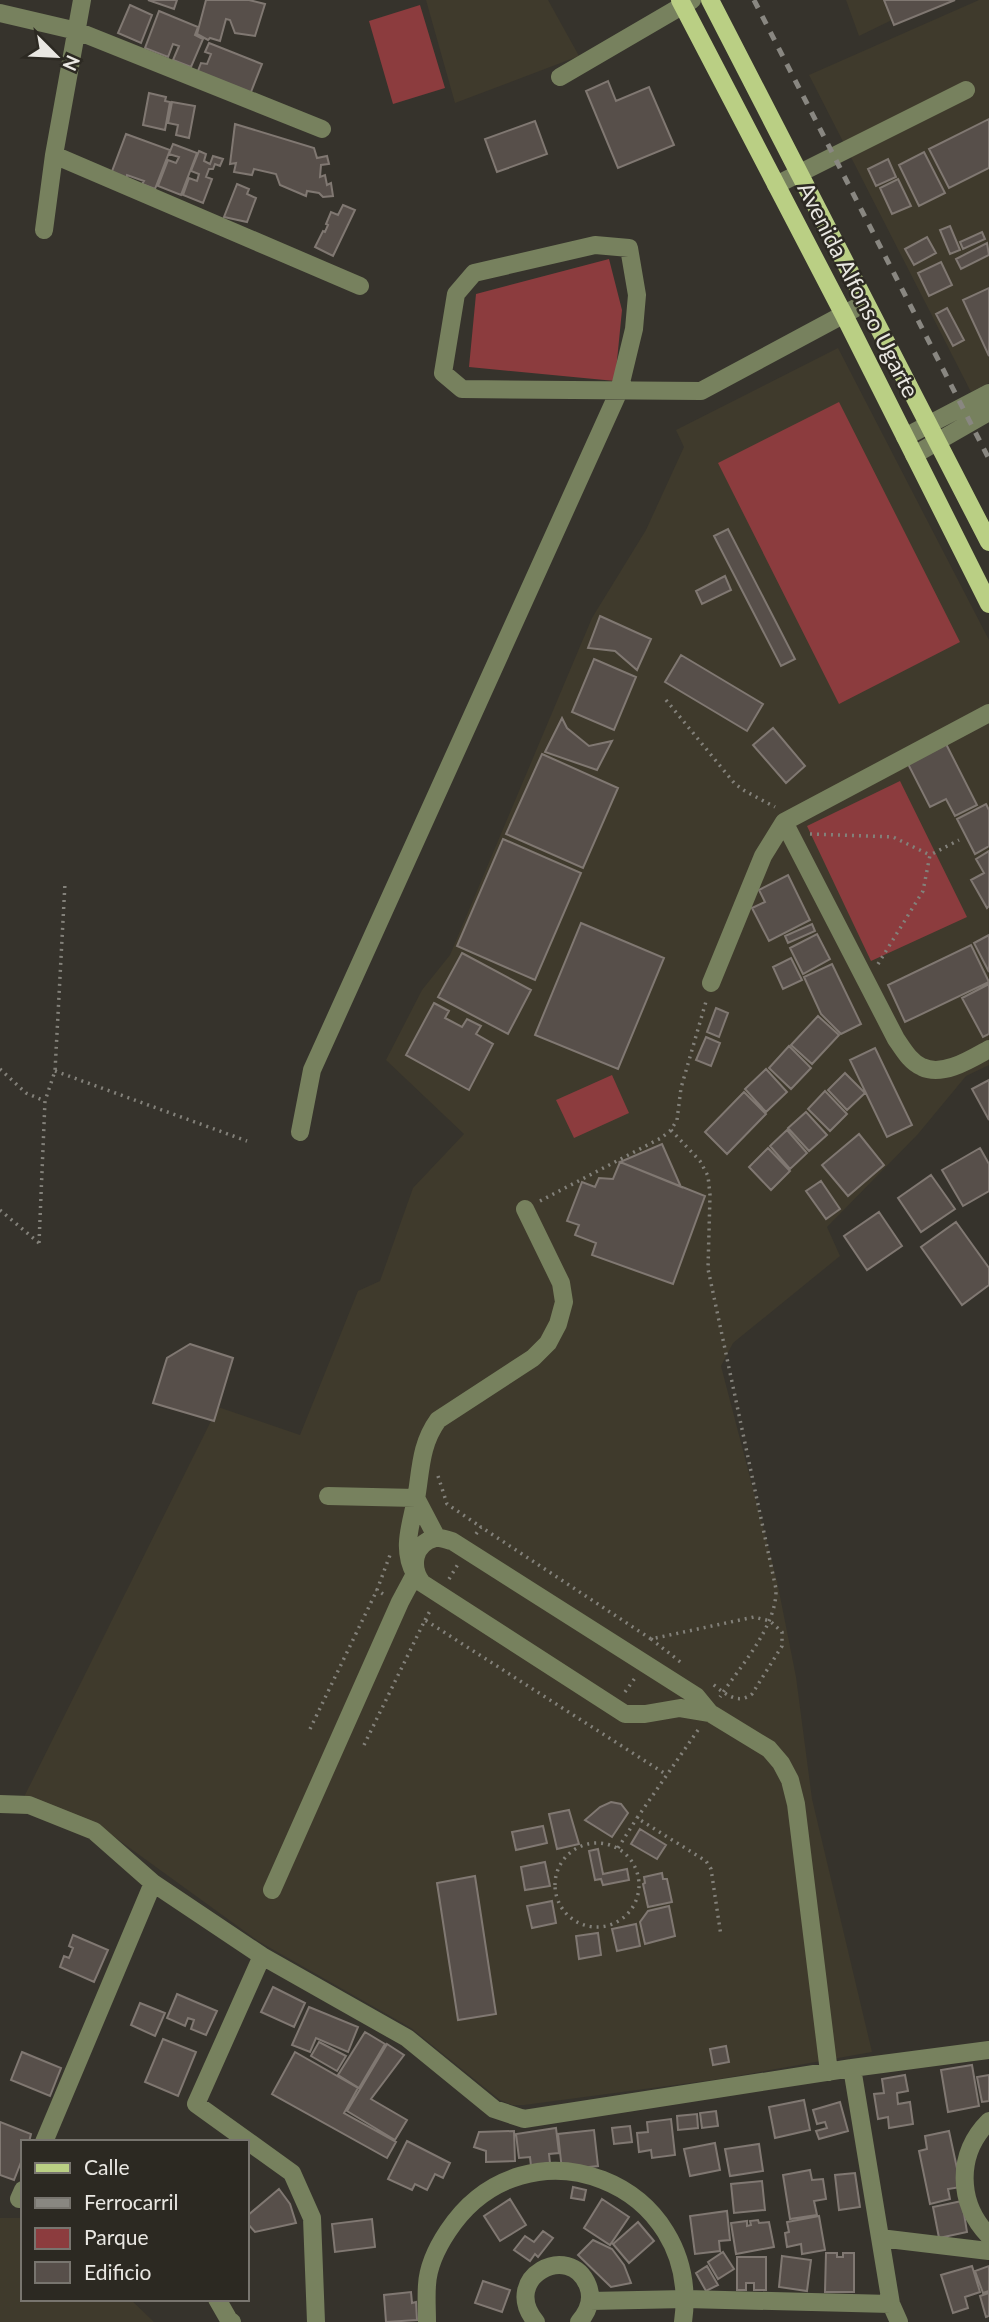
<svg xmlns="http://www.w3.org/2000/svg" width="989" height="2322" font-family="Lato,sans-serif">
	<rect width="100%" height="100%" fill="#36332c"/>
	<path fill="#3f3a2c" d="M426 0H548L579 56 455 103Z
		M846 0H933L859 36Z
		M979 0H989V383L971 392 809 75Z
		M838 348 989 640V1065L966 1076 918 1134 827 1227 840 1256 733 1343 721 1366 777 1581 796 1677 812 1799 872 2052 720 2079 524 2105H512L500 2100 411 2028 258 1941 98 1825 24 1797 218 1407 300 1435 358 1291 380 1281 413 1188 464 1134 386 1060 422 990 450 955 592 618 646 530 684 447 676 430Z
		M0 2218H23V2299H130L154 2322H0Z"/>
	<path fill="#8c3c3e" d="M420 5 445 88 393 104 369 21Z
		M609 259 622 310 615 381 469 367 476 294Z
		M839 402 960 642 839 704 718 463Z
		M900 781 967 917 871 961 807 826Z
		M612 1075 629 1113 574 1138 556 1100Z"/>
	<path fill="#574f4a" stroke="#807872" stroke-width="2" d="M148 0H177L174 9Z
		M206 0H249L265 4 255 36 235 33 230 20 226 19 220 41 210 38 208 40 197 34Z
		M884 0H955L894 25Z
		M130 5 152 15 141 43 118 33Z
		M159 11 198 27 195 35 203 39 191 67 173 60 179 46 173 44 168 57 145 48Z
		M209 43 262 64 249 97 196 76 201 63 207 64 211 54 205 52Z
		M608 81 616 101 649 87 674 145 618 168 586 91Z
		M149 93 166 97 165 101 170 102 165 130 143 125Z
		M172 102 195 106 189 138 176 135 178 125 168 123Z
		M989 119V168L949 188 929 149Z
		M535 121 547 154 497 172 485 139Z
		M235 124 314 148 317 158 327 156 329 164 321 165 320 177 325 175 327 185 331 183 333 196 323 197 319 193 307 191 306 196 280 185 276 174 254 169 252 175 234 172 236 163 230 164Z
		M126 134 170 150 155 189 142 184 144 181 127 175 126 180 111 174Z
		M173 144 197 153 181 195 158 186 168 160 176 163 179 157 169 154Z
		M199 151 206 154 204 161 210 164 213 156 223 159 220 166 215 164 213 169H209L206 177 212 179 203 203 183 195 189 178 197 181 199 174 191 171Z
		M924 152 945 193 919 206 899 165Z
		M888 159 896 177 876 186 868 169Z
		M898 179 911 206 892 214 880 188Z
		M237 184 249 189 247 194 256 198 247 222 224 217Z
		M343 205 355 210 333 256 315 247 323 231 325 232 328 225 326 224 331 212 338 215Z
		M950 226 960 250 950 254 940 230Z
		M982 232 985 239 963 249 960 242Z
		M927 237 936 253 914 265 905 249Z
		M987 243 989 255 961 269 956 259Z
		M941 262 952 285 929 296 918 273Z
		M989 288V356L963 300Z
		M947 308 964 340 953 346 936 314Z
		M728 529 795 659 781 666 714 536Z
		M725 576 731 590 702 604 696 591Z
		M600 616 651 639 637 670 615 651 588 648Z
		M681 655 763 704 747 731 665 682Z
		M594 659 636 677 614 730 572 712Z
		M562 718 567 728 589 746 612 741 597 770 545 752Z
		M773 728 805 766 786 783 753 745Z
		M943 738 977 805 955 816 946 799 930 807 905 758Z
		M542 754 618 788 583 868 506 834Z
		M986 804 989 810V846L975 854 957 819Z
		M503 839 581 873 535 980 457 946Z
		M989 851V906L987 908 971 880 984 873 976 859Z
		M788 875 810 920 769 941 752 908 765 902 759 890Z
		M581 923 664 958 618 1069 535 1035Z
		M812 924 815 931 788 943 785 936Z
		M817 934 830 959 803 974 790 948Z
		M989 935V972L974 943Z
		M971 945 989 982 905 1022 888 985Z
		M462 953 531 990 508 1034 438 997Z
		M791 958 802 980 783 989 773 967Z
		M832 964 861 1024 841 1034 821 1014 804 977Z
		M989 984V1034L983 1037 962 998Z
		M434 1003 449 1011 445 1018 462 1027 467 1019 481 1026 476 1034 493 1044 469 1090 406 1055Z
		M716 1008 728 1013 719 1037 707 1032Z
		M818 1016 839 1035 812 1064 791 1045Z
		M706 1037 720 1043 711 1066 696 1060Z
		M789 1046 811 1068 791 1089 769 1068Z
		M875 1048 912 1125 887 1137 850 1060Z
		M766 1069 787 1092 766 1112 745 1089Z
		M845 1073 865 1093 847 1110 828 1090Z
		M989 1080V1120L972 1089Z
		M825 1091 847 1114 830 1131 808 1109Z
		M744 1092 766 1114 727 1154 705 1132Z
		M806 1112 827 1135 809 1151 788 1128Z
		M787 1130 807 1153 790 1169 770 1146Z
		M859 1134 884 1165 848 1196 822 1165Z
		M662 1144 681 1187 620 1162Z
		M768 1148 790 1171 771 1190 749 1167Z
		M980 1148 989 1164V1191L963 1206 942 1170Z
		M620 1162 705 1196 673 1284 592 1255 596 1243 575 1235 579 1225 567 1221 582 1182 595 1187 599 1178 613 1179Z
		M931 1175 955 1209 921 1232 898 1198Z
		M821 1181 840 1209 826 1219 806 1191Z
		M879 1212 902 1246 867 1270 844 1236Z
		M956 1222 989 1268V1285L962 1305 921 1247Z
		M190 1344 233 1358 214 1421 153 1403 167 1358Z
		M611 1802 621 1804 628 1813 612 1837 585 1820 600 1807Z
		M569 1810 579 1844 557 1849 549 1814Z
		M543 1826 547 1843 516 1850 512 1832Z
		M640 1829 666 1845 657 1859 631 1844Z
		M598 1849 603 1874 627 1869 629 1880 603 1885 601 1879 595 1880 589 1851Z
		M545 1862 550 1886 525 1890 521 1867Z
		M662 1873 663 1879H667L672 1902 648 1907 643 1884 645 1883 644 1877Z
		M475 1876 496 2014 458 2020 437 1883Z
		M552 1901 556 1923 532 1928 527 1906Z
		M669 1906 675 1936 645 1944 640 1922 648 1911Z
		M636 1924 640 1946 617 1951 612 1929Z
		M598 1933 601 1955 579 1959 576 1936Z
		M73 1935 108 1950 94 1982 60 1967 64 1956 69 1958 73 1948 69 1946Z
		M273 1987 305 2003 294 2027 261 2012Z
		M177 1994 217 2011 206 2035 191 2029 194 2020 188 2018 185 2026 167 2018Z
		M140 2003 165 2013 155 2036 131 2025Z
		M309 2007 358 2027 348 2052 316 2038 310 2052 292 2045Z
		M365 2032 385 2044 359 2088 338 2075Z
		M163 2039 196 2052 178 2096 145 2082Z
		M319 2042 346 2056 337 2071 311 2056Z
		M387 2044 404 2055 371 2099 407 2120 395 2140 347 2111Z
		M726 2046 729 2062 713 2065 710 2049Z
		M22 2052 61 2068 50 2096 11 2080Z
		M295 2052 358 2088 344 2113 396 2142 387 2158 272 2094Z
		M972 2065 979 2106 948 2112 941 2070Z
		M905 2075 908 2091 897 2093 898 2104 910 2102 913 2124 889 2128 888 2117 878 2119 874 2094 884 2093 882 2079Z
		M989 2075V2101L982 2102 977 2077Z
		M804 2100 810 2130 775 2138 769 2107Z
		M840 2102 848 2131 819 2139 816 2131 827 2128 825 2122 817 2124 813 2110Z
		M716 2111 718 2126 702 2128 700 2113Z
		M697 2114 698 2128 678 2130 677 2116Z
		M671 2119 675 2155 652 2158 651 2150 639 2152 637 2133 648 2132 647 2122Z
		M0 2122 31 2134 29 2142H23V2157L14 2180 0 2175Z
		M630 2126 632 2142 614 2144 612 2128Z
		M556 2128 559 2153 549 2154 550 2163 531 2166 530 2157 519 2158 516 2134Z
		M594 2130 598 2166 562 2170 558 2134Z
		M514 2131 515 2161 486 2162V2151L474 2147 479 2132Z
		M949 2131 961 2187 948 2189 950 2199 930 2204 919 2151 927 2149 925 2136Z
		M407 2141 450 2163 443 2178 435 2174 427 2190 415 2184 412 2190 388 2179Z
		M715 2143 720 2170 690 2176 684 2149Z
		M759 2144 763 2171 730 2176 725 2149Z
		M810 2170 812 2180 823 2179 826 2199 814 2201 817 2215 790 2219 783 2175Z
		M855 2173 860 2207 839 2210 835 2175Z
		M762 2181 765 2210 734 2213 731 2184Z
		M573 2187 586 2190 584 2200 571 2198Z
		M279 2189 290 2204 296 2223 255 2232 247 2223V2216Z
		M510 2199 526 2225 500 2241 484 2216Z
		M602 2199 629 2217 610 2245 584 2228Z
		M962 2201 967 2232 939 2238 933 2207Z
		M727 2211 730 2240 719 2241 720 2251 695 2254 690 2216Z
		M819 2216 825 2250 802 2254 801 2244 787 2247 785 2233 789 2232 787 2222Z
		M372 2219 375 2247 335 2252 332 2224Z
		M758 2220 759 2223 769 2222 774 2247 736 2254 731 2223 747 2221V2226L751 2225 750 2221Z
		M638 2222 654 2241 629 2263 613 2244Z
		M543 2231 553 2238 538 2257 535 2254 530 2261 514 2250 525 2236 534 2242Z
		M593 2240 612 2249 624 2265 631 2283 611 2287 578 2255Z
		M723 2252 734 2269 718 2279 708 2262Z
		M826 2253H837V2257H843V2253H854V2292H825Z
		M782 2256 811 2260 807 2291 779 2287Z
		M737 2257H766V2290H754V2283H746V2290H737Z
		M707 2266 718 2285 706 2291 696 2273Z
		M972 2266 980 2292 965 2297 968 2308 953 2313 941 2275Z
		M989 2266V2291L983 2293 975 2271Z
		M483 2281 510 2290 502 2312 475 2303Z
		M411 2292 412 2303 416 2302 417 2320 386 2322 384 2295Z
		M989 2293V2316L986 2317 980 2296Z"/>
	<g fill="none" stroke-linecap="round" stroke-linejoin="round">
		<path stroke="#83817a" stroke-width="3.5" stroke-dasharray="2 5" stroke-linecap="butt" d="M666 700 735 784 745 791 775 807
			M810 834 893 837 930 855
			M878 964 923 891 930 855 959 840
			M0 1069 26 1093 45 1101
			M55 1071 247 1141
			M671 1130 700 1161 708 1176 710 1195 708 1269 776 1589C777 1627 740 1666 720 1697
			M540 1201 661 1138 671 1130 677 1120 681 1088 707 998
			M0 1210 39 1243
			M39 1243 45 1101 55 1071 65 883
			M438 1476 447 1504 481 1527
			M476 1534 481 1527 651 1639 754 1617 770 1621 782 1632V1646L752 1694C737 1706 723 1692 710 1682
			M449 1579 458 1564
			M383 1594 377 1590 390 1555
			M425 1620 431 1609
			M651 1639 683 1664
			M625 1692 635 1678
			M310 1729 377 1590
			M698 1730 637 1818 706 1861 711 1869 721 1936
			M364 1745 425 1620 667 1775
			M555 1885a42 42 0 1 1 84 0a42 42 0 1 1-84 0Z
			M618 1848 637 1818"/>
		<path stroke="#77815e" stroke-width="18" d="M0 13 77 31 322 129
			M560 77 692 0
			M54 155 360 286
			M776 185 966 90
			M44 230 54 155 82 0
			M905 437 989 393
			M914 455 989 412
			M784 822 896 1039C903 1049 910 1062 922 1067 943 1077 971 1059 989 1049
			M711 983 763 856 784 822 989 713
			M300 1132 312 1070 619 391 634 329 637 295 629 248 595 245 474 273 456 294 443 373 462 389 701 391 865 303
			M328 1496 416 1498
			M416 1498 437 1538
			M710 1713 680 1708 645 1714H625L422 1583C410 1567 413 1544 435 1538 440 1537 447 1540 452 1541L696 1696 710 1713 769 1749 781 1763 790 1780 796 1804 829 2072
			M0 1804 29 1805 94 1831 153 1883 262 1956 407 2038 494 2109 524 2119 852 2068 989 2050
			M272 1890 400 1602 415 1574C401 1549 411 1525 416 1499 421 1470 420 1445 438 1420L533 1358 548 1343 558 1324 564 1302 561 1283 525 1209
			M262 1956 196 2104 292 2173 312 2218 316 2322
			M852 2068 891 2304 899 2322
			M989 2121C956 2154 957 2203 989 2236
			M44 2142 153 1883
			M19 2199 23 2190
			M880 2238 989 2251
			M217 2299 229 2320 232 2322
			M590 2301 686 2299 891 2304
			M427 2322C427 2310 426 2297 427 2285 428 2266 438 2246 448 2231 526 2113 703 2182 683 2322
			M536 2322C499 2278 570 2240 588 2286 593 2299 588 2312 579 2322"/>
		<path stroke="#bacf84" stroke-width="18" d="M680 0 844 315 989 604
			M710 0 989 542"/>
		<path stroke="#898781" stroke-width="5" stroke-dasharray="9 9" stroke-linecap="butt" d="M754 0 989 459"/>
	</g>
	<g text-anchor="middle" stroke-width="5" stroke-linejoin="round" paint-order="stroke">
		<g font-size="23" fill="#e9e7e2" stroke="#2c2922">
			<text transform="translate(858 290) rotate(63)" y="8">Avenida Alfonso Ugarte</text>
		</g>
	</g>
	<rect x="21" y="2140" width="228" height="161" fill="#2c2922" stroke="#78756f" stroke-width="2"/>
	<rect x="35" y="2163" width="35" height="10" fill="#bacf84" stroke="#78756f" stroke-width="2"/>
	<text x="84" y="2175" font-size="21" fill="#e9e7e2">Calle</text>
	<rect x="35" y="2198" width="35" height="10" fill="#898781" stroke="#78756f" stroke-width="2"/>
	<text x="84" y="2210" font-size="21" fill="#e9e7e2">Ferrocarril</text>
	<rect x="35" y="2228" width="35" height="21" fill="#8c3c3e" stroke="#78756f" stroke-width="2"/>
	<text x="84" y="2245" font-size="21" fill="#e9e7e2">Parque</text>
	<rect x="35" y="2262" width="35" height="21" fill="#574f4a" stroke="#78756f" stroke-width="2"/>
	<text x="84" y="2280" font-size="21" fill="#e9e7e2">Edificio</text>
	<g transform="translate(56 56) rotate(114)" stroke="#2c2922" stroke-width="5" paint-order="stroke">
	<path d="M0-5L12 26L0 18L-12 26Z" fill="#e9e7e2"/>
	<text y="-10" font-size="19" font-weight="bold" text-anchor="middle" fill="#e9e7e2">N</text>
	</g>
</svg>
